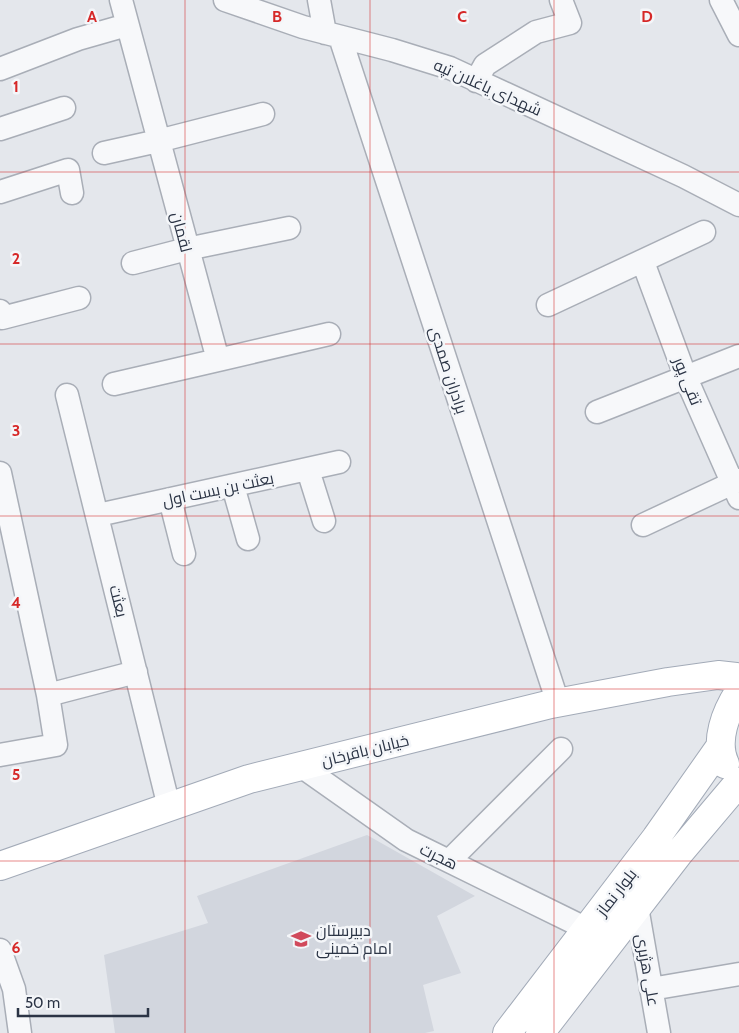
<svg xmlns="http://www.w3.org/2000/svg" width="739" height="1033" font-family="Cabin,Cairo,sans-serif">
	<rect width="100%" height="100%" fill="#e4e7ec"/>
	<path fill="#d2d6de" d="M367 835 475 896 437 916 461 973 423 985 434 1031 425 1033H115L104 955 208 923 197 896Z"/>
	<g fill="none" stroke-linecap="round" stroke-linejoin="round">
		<defs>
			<path id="minor" d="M225 0 303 27 392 50 450 68 683 176 739 205
				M319 0 325 33
				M721 0 739 35
				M340 37 558 703
				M0 69 78 39 127 25
				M476 81 485 65 536 32 570 23 561 0
				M0 129 64 108
				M104 153 158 141 263 114
				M0 192 68 170 72 193
				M643 262 686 378 739 498
				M133 263 187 249 289 228
				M548 305 704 232
				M0 311 2 318 79 298
				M218 360 329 334
				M114 384 218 360 121 0
				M67 395 169 807
				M597 412 739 356
				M308 470 324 521
				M0 473 48 695
				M233 486 248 539
				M170 499 184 554
				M98 515 339 462
				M643 525 739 480
				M0 755 56 745 48 695 136 672
				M301 766 406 840 587 929
				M449 861 561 749
				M637 907 659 1033
				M0 950 14 989 20 1033
				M651 989 739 974"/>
			<path id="major" d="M725 764C714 741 726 712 739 692
				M0 866 249 779 551 704 668 682 718 675 736 677 739 680
				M507 1033 656 838 720 747
				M540 1033 679 853 739 782"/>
		</defs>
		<use href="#minor" stroke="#a9aeb7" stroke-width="25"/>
		<use href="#major" stroke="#a3abb8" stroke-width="30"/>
		<use href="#minor" stroke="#f7f8fa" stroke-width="22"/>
		<use href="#major" stroke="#fff" stroke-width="28"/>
	</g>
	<path fill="none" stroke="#d62828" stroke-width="1" stroke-opacity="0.55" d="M185 0V1033M370 0V1033M554 0V1033M0 172H739M0 344H739M0 516H739M0 689H739M0 861H739"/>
	<defs>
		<symbol id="school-bare" viewBox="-9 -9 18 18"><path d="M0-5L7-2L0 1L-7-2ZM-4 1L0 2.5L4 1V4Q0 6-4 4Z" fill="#d1495b" stroke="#f4f6f9" stroke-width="2.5" paint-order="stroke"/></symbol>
	</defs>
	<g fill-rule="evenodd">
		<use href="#school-bare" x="287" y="925" width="28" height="28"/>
	</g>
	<g text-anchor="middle" stroke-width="5" stroke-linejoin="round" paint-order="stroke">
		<g font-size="16" fill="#2b3445" stroke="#f4f6f9">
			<text transform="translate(488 87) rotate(24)" y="6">شهدای یاغلان تپه</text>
			<text transform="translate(182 232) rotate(75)" y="6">لقمان</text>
			<text transform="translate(449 370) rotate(72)" y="6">برادران صمدی</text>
			<text transform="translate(688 381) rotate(68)" y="6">تقی پور</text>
			<text transform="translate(218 489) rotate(-12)" y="6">بعثت بن بست اول</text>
			<text transform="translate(119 601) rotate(76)" y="6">بعثت</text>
			<text transform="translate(365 750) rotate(-14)" y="6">خیابان باقرخان</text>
			<text transform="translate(439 856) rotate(26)" y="6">هجرت</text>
			<text transform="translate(616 892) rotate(-52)" y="6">بلوار نماز</text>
			<text transform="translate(648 970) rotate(80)" y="6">علی هژبری</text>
		</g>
		<g font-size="16" fill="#2b3445" stroke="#f4f6f9" text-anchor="start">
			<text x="316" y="936">دبیرستان<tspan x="316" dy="18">امام خمینی</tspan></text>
		</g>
	</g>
	<g font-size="16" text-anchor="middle" font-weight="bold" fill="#d62828" stroke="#f4f6f9" stroke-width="5" stroke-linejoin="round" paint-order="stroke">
		<text x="92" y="22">A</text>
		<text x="277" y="22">B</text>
		<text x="462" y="22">C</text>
		<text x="647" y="22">D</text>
		<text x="16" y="92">1</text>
		<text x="16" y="264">2</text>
		<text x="16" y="436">3</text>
		<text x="16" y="608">4</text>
		<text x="16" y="780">5</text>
		<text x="16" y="953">6</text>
	</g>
	<path d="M18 1008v8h130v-8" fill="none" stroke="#2b3445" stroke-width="2.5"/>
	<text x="25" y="1008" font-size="15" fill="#2b3445" stroke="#f4f6f9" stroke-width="4" paint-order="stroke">50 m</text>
</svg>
